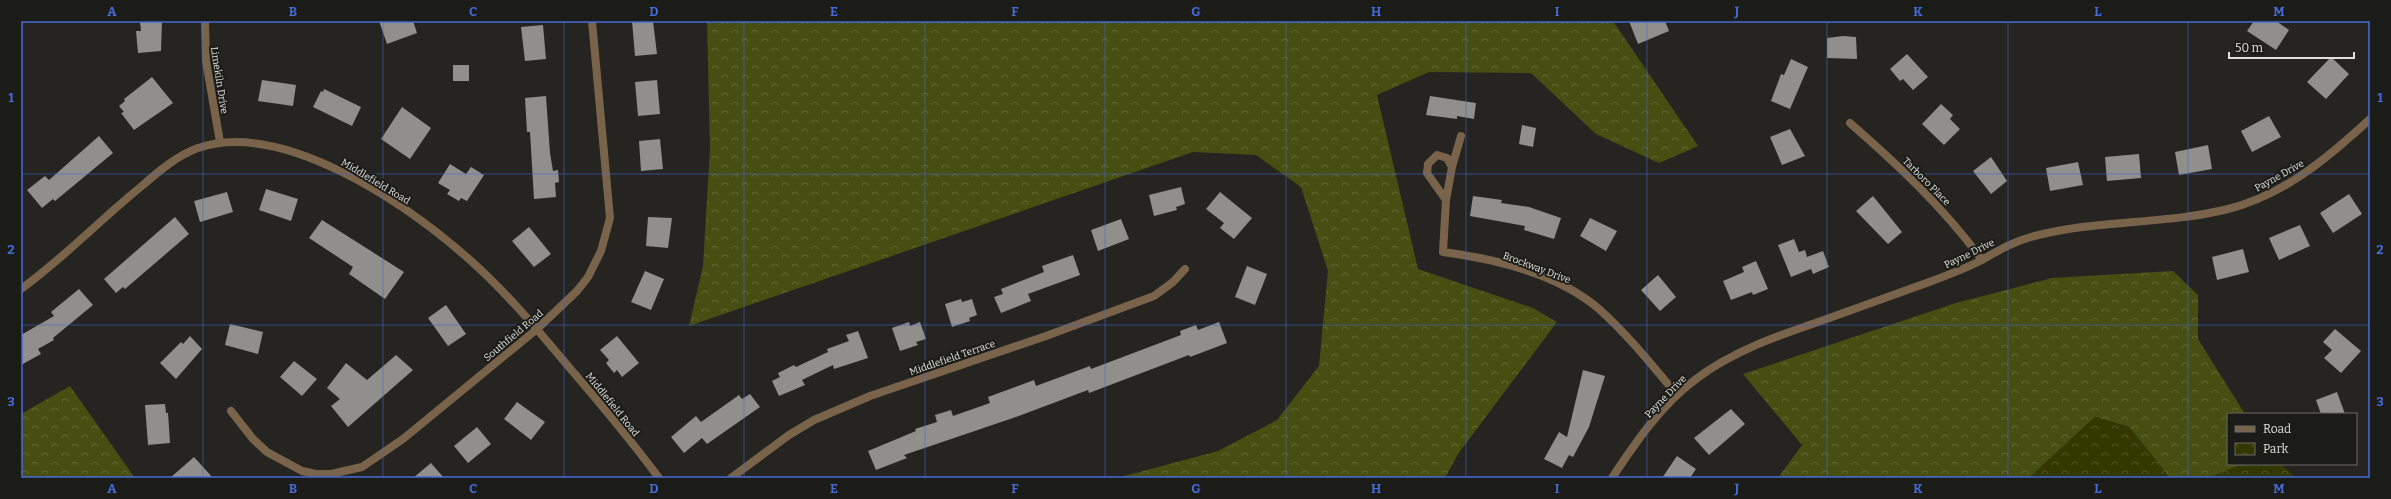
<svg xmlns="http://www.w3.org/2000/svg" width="2391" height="499" font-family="Bitter,serif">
	<defs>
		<pattern id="forest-crowns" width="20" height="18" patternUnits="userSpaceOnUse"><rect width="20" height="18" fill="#474e11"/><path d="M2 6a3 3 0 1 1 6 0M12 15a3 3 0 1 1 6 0" fill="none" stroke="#616733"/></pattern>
		<pattern id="park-crowns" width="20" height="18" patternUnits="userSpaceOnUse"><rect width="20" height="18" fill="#333801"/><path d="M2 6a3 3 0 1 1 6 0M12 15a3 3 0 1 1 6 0" fill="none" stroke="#505426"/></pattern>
	</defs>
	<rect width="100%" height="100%" fill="#252421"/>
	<path fill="url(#forest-crowns)" d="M707 21H1613L1698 146 1659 163 1596 134 1531 73 1429 72 1377 95 1418 269 1533 308 1557 322 1458 454 1445 478H1117L1218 451 1277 420 1319 366 1328 271 1301 187 1256 155 1193 152 689 326 703 266 710 149Z
		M2173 271 2198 295V339L2245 414H2228V464H2243L2208 478H2170L2129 427 2095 417 2029 478H1778L1802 445 1743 374 1956 303 2052 278Z
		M70 386 135 478H21V414Z"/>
	<path fill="url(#park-crowns)" d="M2095 417 2129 427 2170 478H2029Z
		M2243 464H2281L2296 478H2208Z"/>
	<path fill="#908f8b" d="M140 21H162L161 51 138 53 136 31H141Z
		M379 21H413L417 33 387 44Z
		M632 21H653L657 54 635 56Z
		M1629 21H1665L1669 31 1638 44Z
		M2254 21H2276L2289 30 2276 50 2247 31Z
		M543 25 546 59 525 61 521 27Z
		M1843 36 1856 37 1857 59 1827 58V38Z
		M1907 54 1928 77 1913 90 1903 79 1900 81 1890 69Z
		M2331 57 2349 74 2326 99 2307 82Z
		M1791 59 1808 67 1790 109 1771 101 1781 74 1784 75Z
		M453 65H469V81H453Z
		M152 77 173 103 134 130 121 113 124 112 119 106 125 101 124 99Z
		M262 80 296 85 293 106 258 101Z
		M657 80 660 114 638 116 635 82Z
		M324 89 361 107 352 126 313 107 321 91 323 92Z
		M546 96 550 153 553 171 558 170 559 182 555 183 556 197 534 199 530 132H527L525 98Z
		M1430 96 1476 103 1474 119 1457 116V119L1426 115Z
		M1941 104 1953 115 1950 119 1960 129 1944 145 1922 124Z
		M402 107 431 128 410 159 381 139Z
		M2269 116 2281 137 2252 152 2241 131Z
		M1522 125 1536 128 1533 147 1519 144Z
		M1790 129 1805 156 1782 165 1770 137Z
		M99 136 113 153 55 201 53 199 42 208 27 190 45 176 49 180Z
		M660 139 663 169 641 171 639 141Z
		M2208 145 2212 169 2179 175 2175 152Z
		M2139 154 2141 178 2107 181 2105 157Z
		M1991 157 2007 181 1991 194 1973 171Z
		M2078 162 2083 185 2050 191 2046 168Z
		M450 164 466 174 471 167 484 175 467 201 461 198 459 201 447 194 450 190 438 183Z
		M1181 187 1185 204 1176 207 1177 210 1154 216 1149 195Z
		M266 189 298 199 291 221 259 210Z
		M227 192 233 212 200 222 194 201Z
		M1220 192 1252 218 1234 239 1220 228 1224 223 1206 209Z
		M2349 194 2362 214 2333 233 2320 213Z
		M1473 196 1502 200 1501 203 1529 207 1561 218 1554 239 1524 230 1525 226 1470 216Z
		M1873 196 1902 232 1888 244 1856 211Z
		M175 217 189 234 125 289 123 287 116 293 104 279Z
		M648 217 672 218 668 248 646 246Z
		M1590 218 1617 231 1606 251 1580 236Z
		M1121 219 1129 239 1098 251 1091 230Z
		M322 220 404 272 385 299 349 274 353 267 309 238Z
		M2300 225 2310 246 2279 260 2269 238Z
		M529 227 551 254 534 267 512 241Z
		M1794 239 1799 252 1805 250 1807 257 1823 251 1829 267 1813 274 1811 269 1791 277 1778 245Z
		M2243 249 2249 272 2217 280 2212 257Z
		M1073 255 1080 275 1028 294 1031 301 1001 313 994 297 1003 294 1001 289 1044 272 1042 266Z
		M1756 261 1768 289 1753 295 1752 292 1731 300 1723 281 1744 272 1742 267Z
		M1247 266 1267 274 1255 305 1235 297Z
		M645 271 664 279 651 310 631 302Z
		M1658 275 1676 297 1660 311 1641 290Z
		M79 289 93 305 53 338 54 340 38 349 41 354 21 365V335L54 316 51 312Z
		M961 299 962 302 972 299 977 315 969 318 970 321 952 327 945 304Z
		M446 305 466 334 448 346 428 318Z
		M909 322 910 326 920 322 926 339 916 342 918 345 900 351 892 328Z
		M1219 322 1227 343 1190 357 1189 355 1089 393 1088 390 1013 418 904 455 907 458 876 470 868 451 916 431 915 429 937 422 935 415 951 410 953 416 990 403 988 397 1034 380 1036 386 1090 366 1091 369 1181 335 1180 331 1196 325 1198 330Z
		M230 324 263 332 258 354 225 345Z
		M2335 329 2361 351 2341 373 2324 358 2332 350 2323 342Z
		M858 331 868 358 834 369 833 365 802 380 805 385 779 396 772 381 780 377 778 373 794 365 796 367 828 352 827 349 849 341 846 335Z
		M190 336 202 349 176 379 160 363 181 342 183 344Z
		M617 336 639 363 622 377 617 370 614 373 606 363 609 360 600 350Z
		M396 355 413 370 348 427 331 406 340 399 327 388 346 363 367 380Z
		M294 361 317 379 302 396 280 377Z
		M1583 370 1605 376 1589 427 1573 457 1569 455 1562 468 1544 459 1559 432 1567 437Z
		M2337 392 2345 414H2321L2316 400Z
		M750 394 760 407 707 444 702 438 684 453 671 437 696 416 701 422 739 395 742 399Z
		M517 402 545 422 531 440 504 419Z
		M165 404 166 413H168L170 443 148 445 145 405Z
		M1731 409 1745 424 1709 455 1694 438Z
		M477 427 491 444 468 463 454 446Z
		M1677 456 1696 469 1690 478H1662Z
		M194 457 213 478H170Z
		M431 463 444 478H413Z"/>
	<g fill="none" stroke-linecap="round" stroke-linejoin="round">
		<path stroke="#79644b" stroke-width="8" d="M205 21 206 61 220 142
			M1850 123C1898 165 1944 208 1982 260
			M1452 167 1461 136
			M1446 200 1452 167 1447 158 1437 155 1428 164 1427 173 1446 200 1443 252C1496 259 1557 273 1599 309 1628 335 1652 365 1677 395
			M21 289C64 258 102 218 143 185 159 171 178 155 198 148 284 119 408 205 470 260 506 292 537 329 568 366 599 402 630 439 659 478
			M231 411 253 439 267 452 302 471 316 474H331L362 467 403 439 537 329 577 291 588 277 601 251 610 218 592 21
			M731 478 789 435 814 420 870 396 1046 336 1154 296 1173 282 1185 269
			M1612 478C1635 443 1661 405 1696 379 1733 351 1777 336 1821 321 1858 308 1895 294 1932 281 1948 275 1964 269 1980 261 1996 252 2012 242 2031 237 2096 219 2164 225 2228 209 2284 195 2329 157 2370 119"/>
	</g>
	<path fill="none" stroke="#446bd9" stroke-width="1" stroke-opacity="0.55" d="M203 21V478M383 21V478M564 21V478M744 21V478M925 21V478M1105 21V478M1286 21V478M1466 21V478M1647 21V478M1827 21V478M2008 21V478M2188 21V478M21 174H2370M21 325H2370"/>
	<g text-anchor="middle" stroke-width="4" stroke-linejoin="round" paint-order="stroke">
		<g font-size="10" fill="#e0e0de" stroke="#1b1b18">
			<text transform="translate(220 80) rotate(81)" y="4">Limekiln Drive</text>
			<text transform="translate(2279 175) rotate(-29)" y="4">Payne Drive</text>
			<text transform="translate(376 181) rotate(31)" y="4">Middlefield Road</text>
			<text transform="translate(1927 181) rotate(45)" y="4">Tarboro Place</text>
			<text transform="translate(1969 253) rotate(-26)" y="4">Payne Drive</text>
			<text transform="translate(1537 267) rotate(21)" y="4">Brockway Drive</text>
			<text transform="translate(513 335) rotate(-40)" y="4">Southfield Road</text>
			<text transform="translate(952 357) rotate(-19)" y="4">Middlefield Terrace</text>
			<text transform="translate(1665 396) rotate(-46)" y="4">Payne Drive</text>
			<text transform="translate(613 404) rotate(51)" y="4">Middlefield Road</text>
		</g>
	</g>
	<rect width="2391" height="499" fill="none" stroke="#1b1b18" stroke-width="44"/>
	<rect x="2227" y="413" width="130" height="52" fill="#1b1b18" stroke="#6a6a67"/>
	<rect x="2235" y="426" width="20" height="6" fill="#79644b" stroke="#6a6a67"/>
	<text x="2263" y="433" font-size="12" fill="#e0e0de">Road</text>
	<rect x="2235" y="443" width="20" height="12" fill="url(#park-crowns)" stroke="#6a6a67"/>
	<text x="2263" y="453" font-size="12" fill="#e0e0de">Park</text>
	<path d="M2229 52v6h125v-6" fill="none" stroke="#e0e0de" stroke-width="2"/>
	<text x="2235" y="52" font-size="12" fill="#e0e0de" stroke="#1b1b18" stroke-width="3" paint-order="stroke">50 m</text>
	<rect x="22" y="22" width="2347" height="455" fill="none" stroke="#446bd9" stroke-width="1.5"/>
	<g font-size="13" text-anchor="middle" font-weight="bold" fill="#446bd9">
		<text x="112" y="16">A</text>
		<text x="293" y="16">B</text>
		<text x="473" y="16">C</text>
		<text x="654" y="16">D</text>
		<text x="834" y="16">E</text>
		<text x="1015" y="16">F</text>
		<text x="1196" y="16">G</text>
		<text x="1376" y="16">H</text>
		<text x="1557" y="16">I</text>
		<text x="1737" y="16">J</text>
		<text x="1918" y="16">K</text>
		<text x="2098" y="16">L</text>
		<text x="2279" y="16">M</text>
		<text x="11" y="102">1</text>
		<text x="2380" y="102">1</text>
		<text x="11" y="254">2</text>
		<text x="2380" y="254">2</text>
		<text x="11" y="406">3</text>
		<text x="2380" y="406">3</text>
		<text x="112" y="493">A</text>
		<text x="293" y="493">B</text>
		<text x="473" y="493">C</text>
		<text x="654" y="493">D</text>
		<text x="834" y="493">E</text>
		<text x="1015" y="493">F</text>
		<text x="1196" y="493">G</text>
		<text x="1376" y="493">H</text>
		<text x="1557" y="493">I</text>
		<text x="1737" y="493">J</text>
		<text x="1918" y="493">K</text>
		<text x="2098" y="493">L</text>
		<text x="2279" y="493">M</text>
	</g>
</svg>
